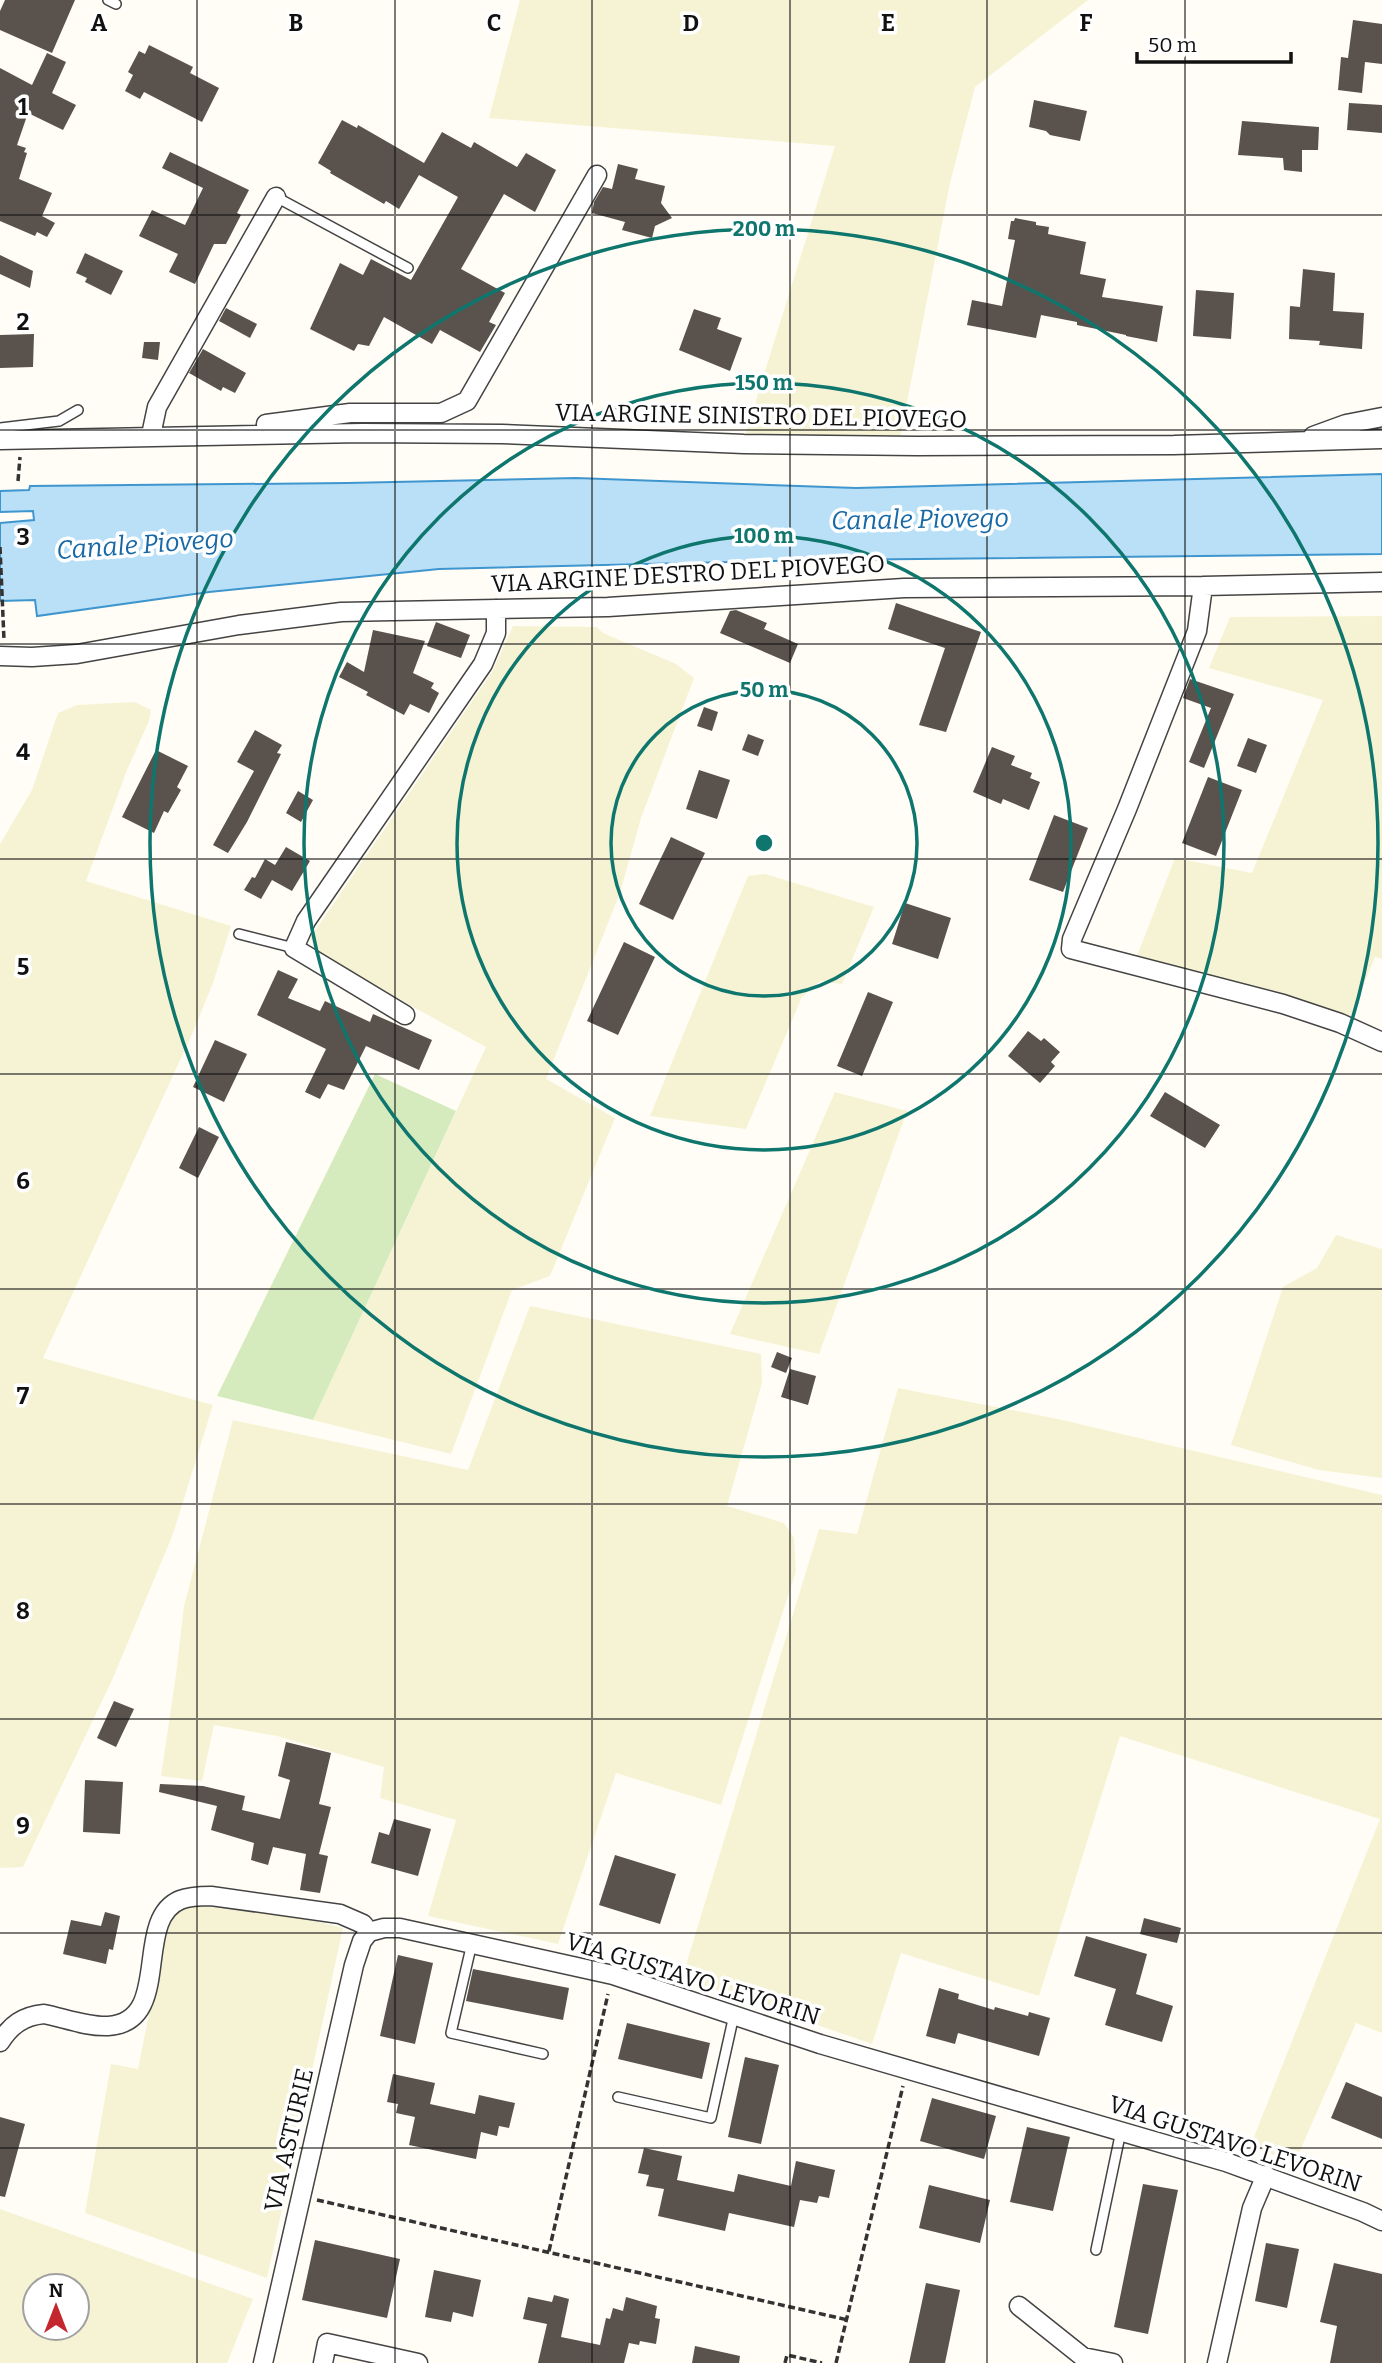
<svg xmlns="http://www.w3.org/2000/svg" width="1382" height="2363" font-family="Bitter,serif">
	<rect width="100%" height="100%" fill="#fffdf5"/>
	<path fill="#f6f3d4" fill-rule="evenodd" d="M520 0H1088L975 87 950 183 900 438 743 442 835 146 489 118Z
		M1382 616V959L1375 957 1351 1016 1137 956 1175 858 1252 873 1323 700 1209 668 1230 617Z
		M513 626 597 627 603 633 676 664 694 678 641 818 620 893 546 1079 615 1118 550 1276 512 1290 451 1454 313 1420 486 1047 321 956 310 938 492 672Z
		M135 702 151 710 149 721 127 770 86 881 231 926 213 983 193 1032 43 1358 213 1405 173 1534 113 1678 23 1867 0 1868V844L32 790 58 713 77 705Z
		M765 874 874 907 842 984 820 981 802 997 746 1129 650 1116 748 876Z
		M835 1092 907 1111 819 1354 730 1334Z
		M1336 1235 1382 1249V1478L1319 1470 1231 1445 1283 1287 1317 1268Z
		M530 1306 761 1354 762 1383 727 1506 784 1523 794 1538 796 1571 721 1805 616 1773 558 1944 428 1916 456 1820 380 1798 384 1767 277 1736 214 1725 202 1781 161 1776 176 1675 184 1606 233 1420 468 1470Z
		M898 1388 1058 1419 1382 1495V2033L1356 2023 1295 2162 1250 2147 1380 1819 1120 1736 1039 1996 901 1953 872 2044 682 1978 819 1529 857 1534Z
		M212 1904 291 1915 343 1928 267 2278 85 2213 111 2064 138 2069 168 1919 179 1909 190 1905Z
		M0 2209 253 2299 227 2363H0ZM35 2286H77V2328H35Z"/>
	<path fill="#d5ebbd" d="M375 1074 456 1111 313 1420 217 1396Z"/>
	<path fill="#b9e0f7" stroke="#3f96cf" stroke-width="2" d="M1382 474V554L819 560 439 569 209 592 37 616 35 600 0 601V523L34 520 33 511 0 512V491L29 490 30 486 347 483 576 478 856 488Z"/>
	<path fill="#5a524d" d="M5 0H75L52 53 0 30V11Z
		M1353 20 1382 24V64L1365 62 1362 93 1338 90 1341 57 1348 58Z
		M149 45 193 67 190 73 219 88 202 122 144 92 140 99 125 91 133 75 128 72 139 51 145 54Z
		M47 53 66 62 52 93 76 105 63 130 28 113 17 145 26 148 24 152 27 153 19 179 52 193 42 216 55 223 47 237 37 232 35 236 0 221V68L32 85Z
		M1034 100 1087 111 1080 141 1050 135 1046 131 1029 127Z
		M1349 103 1382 105V133L1347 130Z
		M342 120 357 128 358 125 424 163 442 132 471 148 474 142 517 167 526 153 556 170 535 212 504 194 461 269 505 293 489 322 496 325 480 352 440 330 432 344 384 317 369 346 358 344 354 351 310 329 340 263 363 275 371 259 411 280 458 197 419 175 399 209 386 201 384 204 330 173 331 171 318 163Z
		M1242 121 1319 127 1318 150H1302V172L1284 170 1283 158 1238 155Z
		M170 152 249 190 237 213 241 215 226 244H214L195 284 169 272 178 254 139 236 152 210 185 225 203 188 162 168Z
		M618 164 638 169 635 179 665 186 661 203 672 218 655 226 652 238 622 230 625 222 592 213 594 202 603 187 612 189Z
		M1015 218 1036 222V225L1049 227 1048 234 1086 242 1080 274 1106 279 1102 297 1163 306 1157 342 1126 336V335L1077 325V322L1041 315 1036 338 967 325 972 300 1002 306 1015 240 1008 239 1011 221H1014Z
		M85 253 123 271 111 295 85 282 87 278 76 273Z
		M0 255 33 271 30 288 0 274Z
		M1303 269 1335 273 1333 311 1364 313 1362 349 1319 345 1320 341 1289 339 1290 306 1300 307Z
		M1196 290 1234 293 1231 339 1193 336Z
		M226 308 257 324 250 338 219 321Z
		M694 309 721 318 717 329 742 338 730 371 679 350Z
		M34 334 33 367 0 368V335Z
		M144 342H160L158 360 142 358Z
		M203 349 246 373 235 393 223 387 221 391 189 373Z
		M896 603 981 632 946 732 919 725 945 648 888 629Z
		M736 610 767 623 764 629 798 644 790 663 720 633 730 611Z
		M436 622 470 635 461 658 427 646Z
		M373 630 425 641 413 673 434 683 431 688 439 693 429 713 410 704 404 715 366 695 368 692 339 677 347 662 364 672Z
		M1190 679 1234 694 1204 768 1189 762 1211 708 1183 698Z
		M704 707 718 712 712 731 697 726Z
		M255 730 282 745 277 753 281 754 247 822 228 853 213 845 254 771 237 762Z
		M748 734 764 740 758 756 742 750Z
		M1248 738 1267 745 1256 773 1237 766Z
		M992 747 1015 756 1011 765 1032 773 1030 778 1040 782 1029 810 1003 799 1001 804 973 792Z
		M156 750 188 766 177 787 181 790 168 813 164 811 154 833 122 817Z
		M699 770 730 780 717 819 686 809Z
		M1208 777 1242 790 1216 856 1182 843Z
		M298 791 313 800 301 822 286 813Z
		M1054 815 1088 828 1063 892 1029 880Z
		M671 837 705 853 673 920 639 904Z
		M286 847 310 861 292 891 272 880 261 899 244 890 252 877 255 878 265 859 275 865Z
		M905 903 951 918 938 959 892 944Z
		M624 942 655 957 618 1035 587 1021Z
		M278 970 298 979 288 998 320 1011 325 1001 370 1022 373 1014 432 1040 419 1070 366 1046 344 1090 328 1084 320 1099 305 1092 326 1049 257 1015Z
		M868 992 893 1002 862 1076 837 1066Z
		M1028 1031 1041 1041 1044 1038 1060 1052 1051 1062 1055 1066 1040 1083 1008 1056Z
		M215 1040 247 1054 224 1102 193 1087Z
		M1165 1092 1220 1125 1205 1148 1150 1116Z
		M199 1127 219 1137 198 1178 179 1168Z
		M777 1352 792 1358 786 1373 771 1367Z
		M790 1369 816 1376 808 1405 781 1397Z
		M114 1701 134 1709 116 1747 97 1738Z
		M286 1742 331 1753 319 1804 331 1807 319 1854 328 1856 320 1893 300 1890 306 1854 273 1847 268 1865 251 1860 254 1843 211 1830 217 1806 159 1792 160 1784 203 1786 245 1796 242 1810 280 1819 290 1780 278 1776Z
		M85 1780 123 1782 120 1834 83 1832Z
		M394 1819 431 1829 418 1876 371 1863 379 1832 389 1835Z
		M615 1855 676 1874 660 1924 599 1905Z
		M105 1912 120 1916 113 1950 109 1949 106 1964 63 1954 71 1920 101 1926Z
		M1144 1918 1181 1928 1177 1943 1140 1934Z
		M1086 1936 1147 1954 1136 1994 1173 2006 1162 2042 1105 2025 1116 1989 1074 1976Z
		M398 1955 433 1963 415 2044 380 2036Z
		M473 1969 569 1988 563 2020 466 2001Z
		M939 1988 959 1994 958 1999 994 2010 995 2007 1028 2016 1029 2012 1050 2018 1039 2056 958 2033 955 2044 926 2036Z
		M627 2023 710 2043 702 2079 618 2059Z
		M745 2057 779 2065 761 2144 728 2137Z
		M393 2074 435 2083 430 2104 475 2114 479 2095 515 2103 509 2128 499 2126 497 2136 481 2132 476 2159 409 2145 415 2117 396 2113 398 2104 387 2102Z
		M1346 2082 1382 2097V2139L1331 2118Z
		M932 2098 996 2116 984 2159 920 2141Z
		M0 2117 25 2124 5 2197 0 2196Z
		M1027 2127 1070 2137 1053 2211 1010 2202Z
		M644 2148 682 2156 677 2180 734 2192 738 2174 791 2186 796 2161 835 2170 829 2198 819 2196 817 2203 800 2200 794 2227 729 2213 725 2231 658 2216 664 2189 646 2186 649 2175 638 2173Z
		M1143 2184 1178 2190 1148 2334 1114 2327Z
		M929 2185 990 2200 980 2243 919 2228Z
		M315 2240 400 2259 387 2318 302 2300Z
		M1266 2243 1299 2249 1287 2308 1255 2301Z
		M1334 2263 1382 2274V2363H1330L1337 2326 1320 2322Z
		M434 2270 481 2280 473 2317 453 2312 451 2322 425 2317Z
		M926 2283 960 2290 945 2363H909Z
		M554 2295 569 2299 561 2337 600 2345 606 2318 610 2319 613 2308 623 2311 626 2297 657 2306 655 2318 660 2319 656 2344 640 2341 639 2345 629 2343 624 2363H538L547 2324 523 2319 528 2297 552 2302Z
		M695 2346 740 2356 739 2363H692Z"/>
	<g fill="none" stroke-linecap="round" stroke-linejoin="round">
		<defs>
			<path id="lane" d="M108 0 116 4
				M276 197 408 268
				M0 428 59 421 78 410
				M239 934 294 948
				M472 1943 451 2033 543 2054
				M618 2097 711 2118 734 2015
				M1096 2250 1121 2131"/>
			<path id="street" d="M266 424 350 413H441L467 401 597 175
				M151 435 157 407 276 197
				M1313 436 1346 424 1382 417
				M0 440 362 433 502 434 744 444 917 446 1174 445 1382 439
				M1203 586 1197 631 1127 809 1072 939 1071 949 1283 1004 1340 1023 1382 1042
				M0 656 32 657 77 654 239 625 341 612 608 607 904 588 1203 586 1382 582
				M405 1015 294 948 306 921 483 664 496 633V609
				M369 1932 384 1928H400L613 1975 820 2044 1226 2162 1363 2212 1382 2221
				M0 2042C11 2025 23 2016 44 2014 64 2018 87 2027 108 2026 174 2022 132 1920 180 1900 190 1896 201 1896 211 1896L340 1914 363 1924 369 1932
				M1019 2306 1083 2357 1113 2363
				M263 2363 354 1965 362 1941 369 1932
				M323 2363 327 2343 418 2363
				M1217 2363 1252 2208 1266 2175"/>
		</defs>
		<use href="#lane" stroke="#444" stroke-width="12"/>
		<use href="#street" stroke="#444" stroke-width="21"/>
		<path stroke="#333" stroke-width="3.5" stroke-dasharray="7 3.5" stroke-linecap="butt" d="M18 481 20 457
			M0 547 4 640
			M317 2200 848 2320
			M549 2251 608 1994
			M785 2363 787 2355 822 2363
			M836 2363 903 2086"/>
		<use href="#lane" stroke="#fff" stroke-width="9"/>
		<use href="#street" stroke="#fff" stroke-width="18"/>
	</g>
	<path fill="none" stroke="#111" stroke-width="2" stroke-opacity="0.55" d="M197 0V2363M395 0V2363M592 0V2363M790 0V2363M987 0V2363M1185 0V2363M0 215H1382M0 430H1382M0 644H1382M0 859H1382M0 1074H1382M0 1289H1382M0 1504H1382M0 1719H1382M0 1933H1382M0 2148H1382"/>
	<g fill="none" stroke="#0f766e" stroke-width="3.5">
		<circle cx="764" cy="843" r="153"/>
		<circle cx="764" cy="843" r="307"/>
		<circle cx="764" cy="843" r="460"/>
		<circle cx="764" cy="843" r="614"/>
	</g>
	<g text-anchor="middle" stroke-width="7" stroke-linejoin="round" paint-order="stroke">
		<g font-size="24" fill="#111" stroke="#fff">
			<text transform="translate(761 416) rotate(1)" y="8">VIA ARGINE SINISTRO DEL PIOVEGO</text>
			<text transform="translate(688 574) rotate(-3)" y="8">VIA ARGINE DESTRO DEL PIOVEGO</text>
			<text transform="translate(693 1979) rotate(17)" y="8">VIA GUSTAVO LEVORIN</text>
			<text transform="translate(289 2140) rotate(-77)" y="8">VIA ASTURIE</text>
			<text transform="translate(1235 2144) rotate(18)" y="8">VIA GUSTAVO LEVORIN</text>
		</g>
		<g font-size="26" font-style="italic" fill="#1768a6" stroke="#fff">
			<text transform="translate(920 519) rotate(-1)" y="9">Canale Piovego</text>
			<text transform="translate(145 544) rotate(-4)" y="9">Canale Piovego</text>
		</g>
	</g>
	<g font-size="23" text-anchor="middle" font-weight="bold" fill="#111" stroke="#fff" stroke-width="7" stroke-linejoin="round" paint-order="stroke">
		<text x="99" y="31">A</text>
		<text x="296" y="31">B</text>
		<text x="494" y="31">C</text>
		<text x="691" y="31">D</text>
		<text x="888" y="31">E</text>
		<text x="1086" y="31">F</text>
		<text x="23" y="115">1</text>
		<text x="23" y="330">2</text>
		<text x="23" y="545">3</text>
		<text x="23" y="760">4</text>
		<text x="23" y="975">5</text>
		<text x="23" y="1189">6</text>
		<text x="23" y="1404">7</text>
		<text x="23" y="1619">8</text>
		<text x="23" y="1834">9</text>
	</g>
	<circle cx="764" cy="843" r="10" fill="#0f766e" stroke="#fff" stroke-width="3.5"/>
	<g font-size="21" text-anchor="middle" font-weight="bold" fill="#0f766e" stroke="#fff" stroke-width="7" stroke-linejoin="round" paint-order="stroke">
		<text x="764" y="236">200 m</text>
		<text x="764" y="390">150 m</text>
		<text x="764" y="543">100 m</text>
		<text x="764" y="697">50 m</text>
	</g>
	<g transform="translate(56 2307)"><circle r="33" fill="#ffffff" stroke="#a0a0a0" stroke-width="2"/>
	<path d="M0-5L12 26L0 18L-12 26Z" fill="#c4262e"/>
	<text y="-10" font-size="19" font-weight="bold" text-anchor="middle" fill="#111111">N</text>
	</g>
	<path d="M1137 52v10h154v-10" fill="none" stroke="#111111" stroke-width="3.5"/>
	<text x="1148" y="52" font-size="21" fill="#111111" stroke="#ffffff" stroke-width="5" paint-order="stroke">50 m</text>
</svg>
